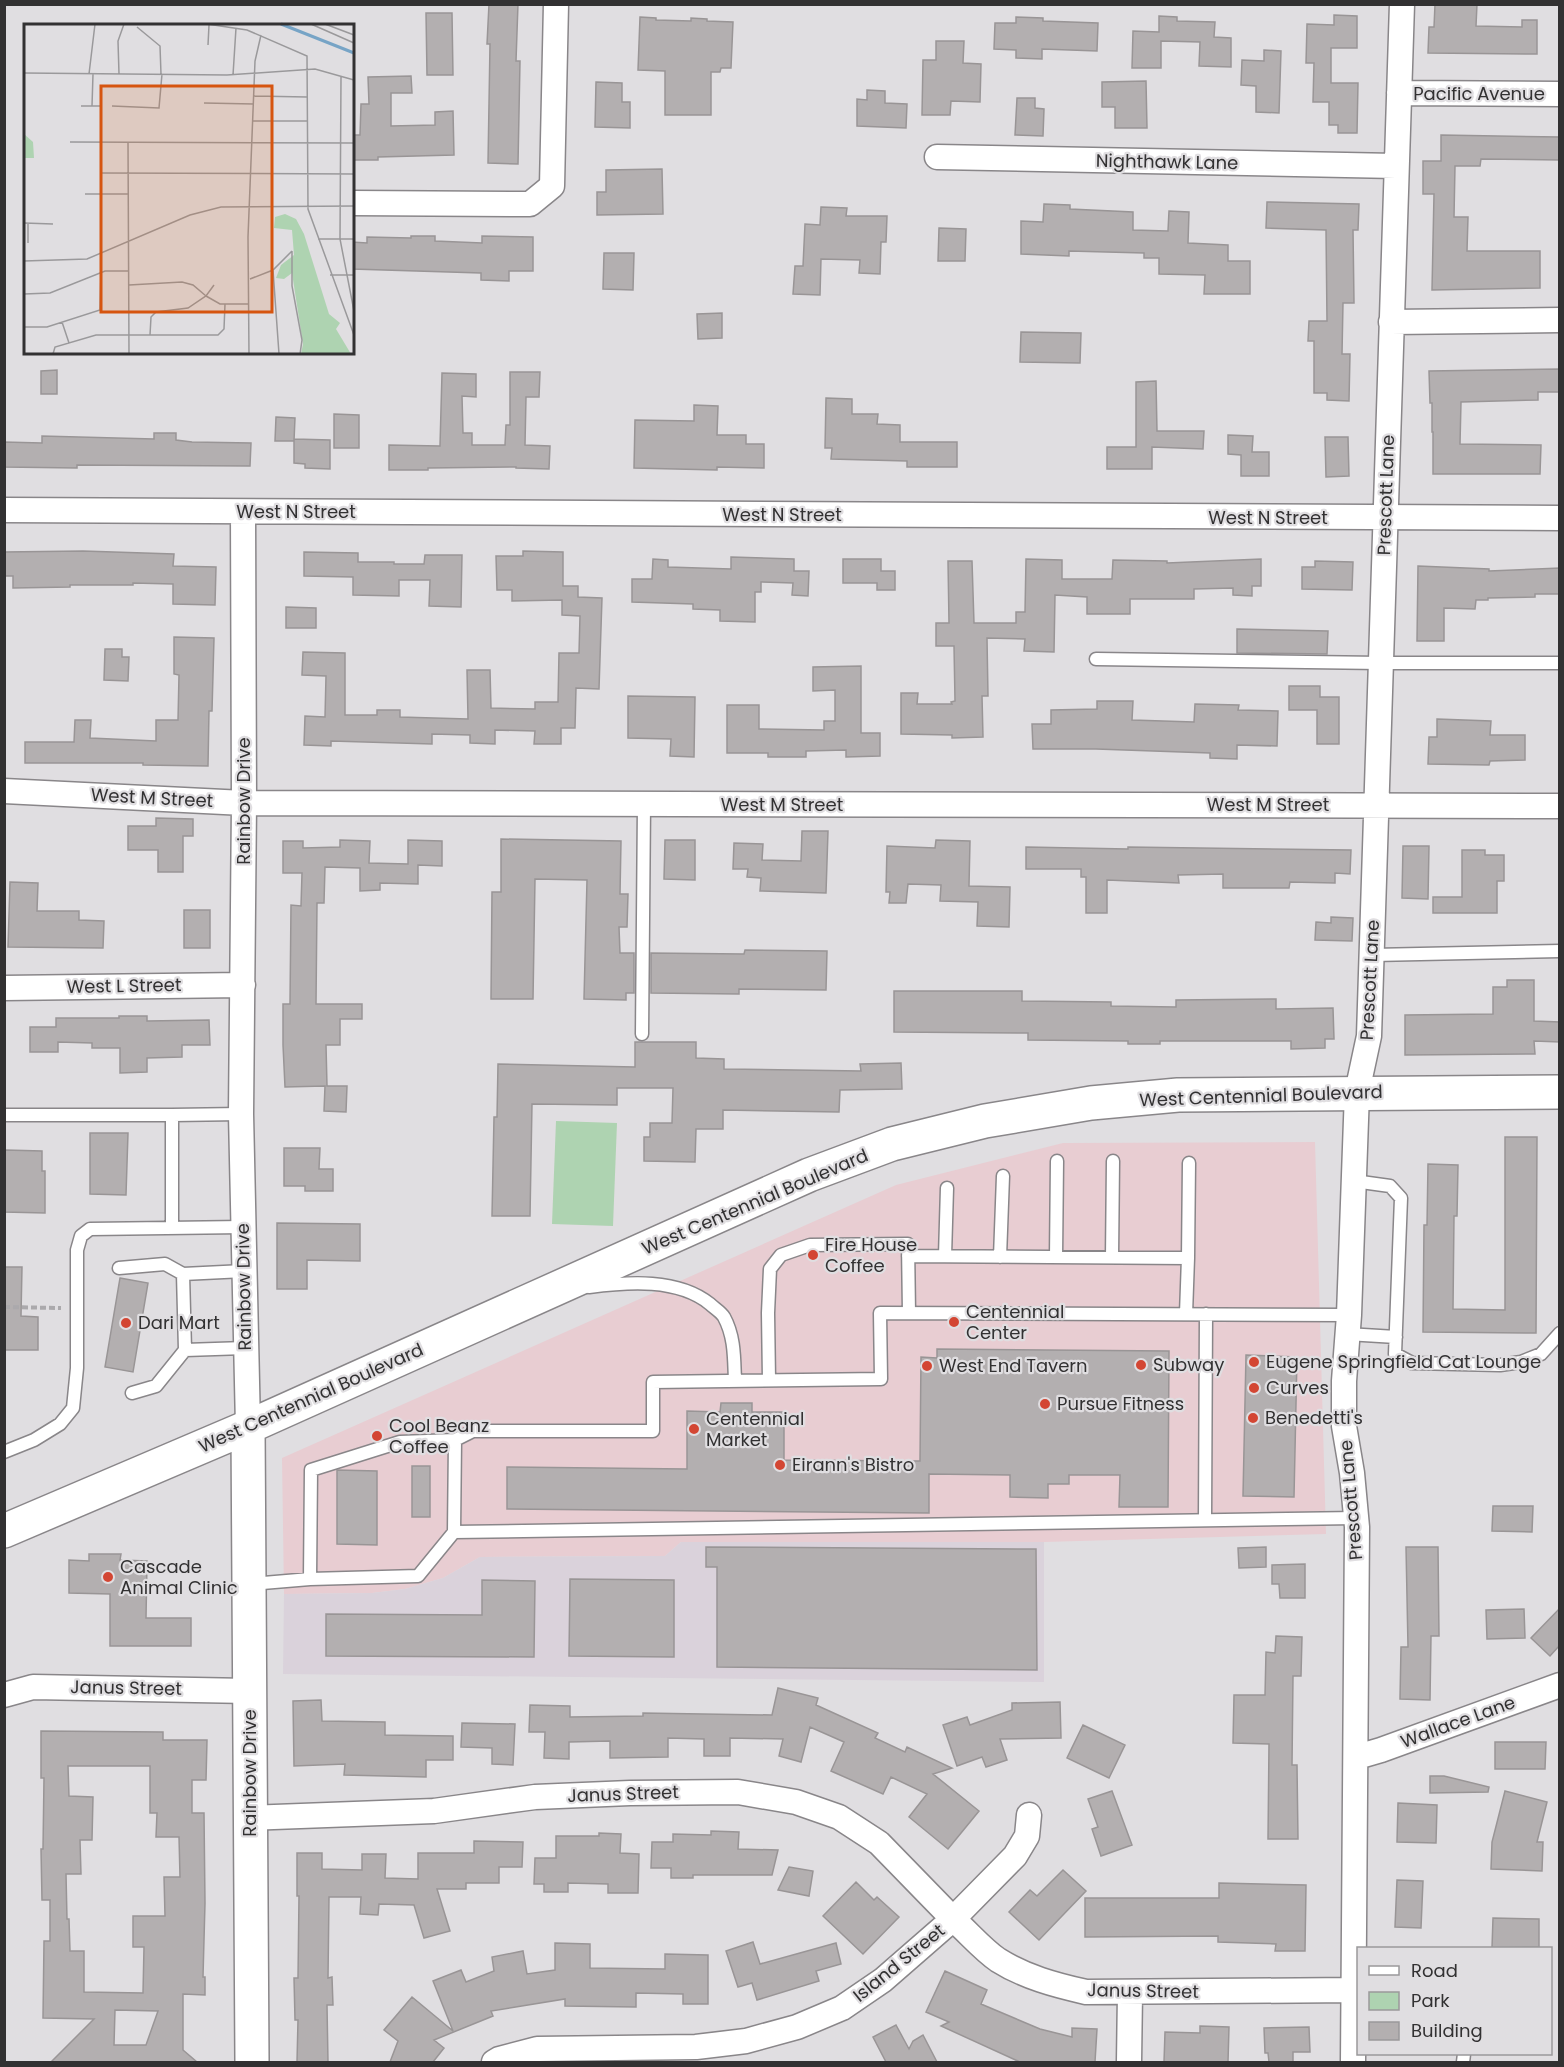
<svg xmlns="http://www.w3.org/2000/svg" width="1564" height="2067" font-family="Poppins,sans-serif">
	<rect width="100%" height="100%" fill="#e0dee1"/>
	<path fill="#e8cdd2" d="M1315 1142 1326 1534 1044 1542H681L665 1556 480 1557 443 1578 405 1589 372 1593 284 1594 282 1458 896 1185 1063 1143Z"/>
	<path fill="#dad2db" d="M681 1542H1044V1682L283 1674 284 1594 372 1593 405 1589 443 1578 480 1557 665 1556Z"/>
	<path fill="#aed3b1" d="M556 1121 617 1123 613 1226 552 1224Z"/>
	<path fill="#b3afb0" stroke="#999596" stroke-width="1.5" fill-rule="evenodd" d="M489 4H518L516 61H520L518 164 488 163 490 44H487Z
		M1435 4H1477L1476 26 1522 27V20H1537V54L1428 53 1429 27H1434Z
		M426 13H452L453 75H427Z
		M1334 15 1357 16V48H1331V83H1358L1357 133H1338V125H1329V102H1313L1314 63H1306L1307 24 1334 25Z
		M1159 16 1177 17V21L1215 22 1214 37 1231 38V67L1199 66 1200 42 1161 41V68H1132L1133 31 1159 32Z
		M640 17 656 18V20L691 21V18L707 19V21L733 22 731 68H721L720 72H711V115H665V71L638 70Z
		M1016 17 1043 18V21L1098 23 1097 51 1042 49V59L1016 58V50L994 49 995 23H1016Z
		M936 41H964L963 63 981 64 980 102 951 101 950 115H922L923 60H936Z
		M1264 50 1281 51 1279 113 1256 112V86L1241 85 1242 60 1264 61Z
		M411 76 412 93H391V126L435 125V112L453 111 454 155 378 157V160H352V135H360L361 104H369L368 77Z
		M1146 81 1147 128H1115V107H1102V82Z
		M596 82 622 83V102H630V128L595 127Z
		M867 90 885 91V103L907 104 906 128 857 126V99L867 100Z
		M1017 98H1035V108L1044 109 1043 136 1015 135Z
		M1441 135 1560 137V160L1481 159 1480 166H1455L1454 217H1468L1467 251H1540V288L1432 290 1434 194H1423V161H1441Z
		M662 169 663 214 597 215V192H606V170Z
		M1267 202 1359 204 1358 230H1353L1354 303H1343L1342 354H1350L1349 401 1327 400V393H1314V341H1308L1309 321H1327L1326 230 1266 228Z
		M1044 204 1070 205V209L1133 212V230L1168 231 1169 211 1189 212 1188 243 1228 245V261H1250V294H1204L1205 275 1159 274V258H1144V253L1069 251V256L1021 254V221L1043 222Z
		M821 207 847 208 846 216H887L886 242H881L880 274 859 273 860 260 821 259 820 295 793 294 795 266H803L805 224 820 225Z
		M939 228 966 229 965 261H938Z
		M411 236H435V241L482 243V236L533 237V271H509V281L481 280V273L352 269V242L367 243V237L411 238Z
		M604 253H634L633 290 603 289Z
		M722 313V338L698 339 697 314Z
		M1021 332 1081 333 1080 363 1020 362Z
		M1560 369V392H1538V400L1461 402 1460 444 1541 445 1540 474H1433V432H1432V403H1430L1429 371Z
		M57 370V394H41V371Z
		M510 372H540L539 397H526L525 445 550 446 549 469 516 468V467L428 468V470H389V445L440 446 442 373 476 374V397L462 396 463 433H472V445H505L506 425H510Z
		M1156 381 1157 431H1204L1203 449 1152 447V469H1107V447H1136V382Z
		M826 398 852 399V414H878L877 424 900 425V442H957V467H907V461L831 459 832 448H825Z
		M694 405 718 406 717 435H746V444H764V468L717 467V470L634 468 635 420 694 421Z
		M334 414 359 415V448H334Z
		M276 417 295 418 294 441H275Z
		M154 433H176V440L192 442 251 443 250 466 77 465V468L4 467V442L42 443V436L154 439Z
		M1228 435 1253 436 1252 452H1269V476H1241V455L1228 454Z
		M1325 437H1348L1349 476 1326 477Z
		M294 439 330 440V469L305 468V464L294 463Z
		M83 551 174 554 173 566 216 567 215 605 173 604V584L133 583V585H70V587L13 588V576H4V552Z
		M523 551 563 552V586H578V597L602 598 599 689 576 688 575 728H561V744H534L535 731 495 730V744L470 743V735L432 734V744L331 741V746L304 745 305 716 325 717 326 676 302 675 303 652 345 653V715H377V710H400V717L468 719 467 670H490L491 708 535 709V702H558L559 653H579L580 616 562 615V600L512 601V590H497L496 556H523Z
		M304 552 358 553V562H394V564H424L425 555H462L461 607 429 606 430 580H399V596L353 595V577L304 576Z
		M731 557 794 559V571H809L808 596 792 595 793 583 761 582V592H755V622L720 621V610L693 609V604L632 602V579H652L653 559 668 560V567L731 569Z
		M843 559H881V571H895V590H877V583H843Z
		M1026 559 1062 560V579H1112L1113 560 1167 561V563L1261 559V586H1252V596L1233 595V588L1194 589V599H1130V614H1087V597L1055 595 1054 652 1024 651 1025 639 987 638 988 696H982L983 737 952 738V735L901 734V693H918L917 704H952L951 702 955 701 954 646H936V623H949L948 561H972L974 623H1016V612H1025Z
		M1315 561 1353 562 1352 590 1302 589V567H1315Z
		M1418 566 1489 569V571L1560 568V594H1535V597L1488 598V600H1476L1475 609 1444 608V641H1417Z
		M286 607 316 608V628H286Z
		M1237 629 1328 631 1327 654 1237 653Z
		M174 637 214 638 212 711H209L208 766 143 765V763H25V742H74L75 720H91L90 738 156 741V720H178L179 675 174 674Z
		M105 649H122V657H129L128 681 104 680Z
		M861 666V733H880V756L846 757V750L806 751V757H768V753H727V705H759V729L824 730V721H835V690L813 691V667Z
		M1289 686H1320V697H1339V744H1317V710H1289Z
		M628 696 695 697 694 757 670 756 671 739 628 738Z
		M1097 701H1133L1132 720 1194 722 1195 704 1239 705 1238 710 1278 711 1277 746 1237 745V759L1210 758V753L1096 749H1033L1032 724H1051V710L1097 709Z
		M1437 719 1491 721 1490 735H1525V760L1490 761 1489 765 1428 764 1429 737H1437Z
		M156 818 193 819V836H183V872H158V850H128V826H156Z
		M802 831H828L826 893 760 891 761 878 747 877 748 869H733L734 843 763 844 762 860 801 861Z
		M501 839 621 841 620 894H628L627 927H619L620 953H634V993H626V1000L584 999 587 880 535 879 533 999H491L492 892H501Z
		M340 840 370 841 369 863 408 864V840L442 841V866L418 865V884L380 883V890L360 891V868L325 867 324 903H317L316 1004H362V1019H340V1045H326L327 1086H347L346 1112 324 1111 325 1086 285 1087 283 1045V1004H290L291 905 301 906 302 873H283V841H303V848L340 847Z
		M665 840H695V880L664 879Z
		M936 840 970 841 969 886 1010 887 1009 927 977 926 978 902 940 901 941 885 908 884 906 903H889L890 892H886L887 846 935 848Z
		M1403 846H1429L1428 899 1402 898Z
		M1026 847 1128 849V847L1351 850 1350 874 1335 873V883L1290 882 1289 888H1223V874L1178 875 1179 883 1107 880V913H1086V877H1081V869H1026Z
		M1462 850H1485V855H1504V881H1497V913H1433V897H1462Z
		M10 882 38 883 37 911H79V920L104 921 103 948 8 947Z
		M184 910H210V948H184Z
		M1331 917 1353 918 1352 941 1315 940 1316 922 1331 923Z
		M745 950 827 951 826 990 739 989V994L651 993V953L744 954Z
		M1507 980H1534V1021L1560 1022V1042L1534 1041 1535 1054 1405 1055V1015L1493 1014V987H1507Z
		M894 991H1022V1001L1111 1002V1006L1176 1007V1000L1276 999V1009L1333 1008 1334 1039H1325V1048L1291 1049V1041H1160V1044H1128V1041L1028 1040V1033L894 1032Z
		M119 1016H147V1021L209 1020 210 1045H182V1057L147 1058V1072L120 1073V1048H92V1043L58 1042V1052H30V1027H56V1018H119Z
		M635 1042H696V1058L724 1059V1069L861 1071 860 1064 901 1063 902 1089 840 1090 839 1112 723 1110V1129H696L695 1162 644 1161V1137H650V1123H672L673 1088H617V1105L532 1104 530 1216H492L494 1117H497L498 1064 635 1067Z
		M90 1133H128L126 1195 90 1194Z
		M1505 1137H1537L1536 1333 1423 1332 1424 1225H1427L1428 1164 1458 1165 1457 1216H1454L1453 1309 1505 1310Z
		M284 1148H320L319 1169H333V1191H305V1186H284Z
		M5 1150 42 1151V1171H45V1213L4 1212Z
		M277 1223 360 1224V1261L307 1260V1289H277Z
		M4 1267H22L21 1316 38 1317V1350H4Z
		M120 1278 148 1283 133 1372 105 1367Z
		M937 1349 1169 1351 1168 1507H1119L1120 1475H1069V1484H1048V1498L1010 1497V1475L929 1474V1513L507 1509V1467L687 1469V1411L720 1412 721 1403H752V1412H784V1460L920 1461 921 1357 937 1358Z
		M1246 1355 1297 1357 1294 1497 1243 1496Z
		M412 1466H430V1517H412Z
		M337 1470 377 1471V1545L337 1544Z
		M1493 1506H1533L1532 1532 1492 1531Z
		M706 1547 1036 1549 1037 1670 717 1667V1567H706Z
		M1266 1547V1567L1239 1568 1238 1548Z
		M1406 1547H1438L1439 1636H1431L1430 1700 1400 1699 1401 1647H1408Z
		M89 1554H121L120 1560 147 1561 146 1618H191V1646H110V1594L69 1593V1560L89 1561Z
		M1305 1564V1598H1280L1279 1584H1272V1565Z
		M570 1579 674 1580V1657L569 1656Z
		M482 1580 535 1581 534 1657 326 1656V1614L482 1615Z
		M1560 1608V1645L1550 1656 1531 1638Z
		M1524 1609 1525 1638 1487 1639 1486 1610Z
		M1276 1636 1302 1637 1301 1676H1293L1292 1765H1297L1298 1839H1268L1269 1744 1233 1743 1234 1695H1265L1266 1652 1275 1653Z
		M778 1688 818 1698 816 1705 878 1733 875 1738 905 1752 907 1747 952 1768 933 1774 979 1811 948 1849 909 1817 927 1794 891 1777 883 1794 831 1771 844 1742 810 1727 801 1762 779 1756 783 1739 730 1738V1756H704V1739L668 1738V1757L610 1758V1741L569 1742V1759L544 1758 545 1732H529L530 1705 570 1706V1717L643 1716V1713L772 1715Z
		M321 1700 322 1721 385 1722V1735L453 1736V1760H426V1777L344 1775 345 1764 294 1766 293 1701Z
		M1060 1702 1061 1738 1000 1739 1007 1760 986 1767 982 1757 957 1766 943 1725 967 1717 970 1725 1012 1710V1703Z
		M462 1723 515 1724 513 1765 492 1764V1748L461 1747Z
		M1083 1725 1125 1745 1109 1778 1067 1758Z
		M41 1731 163 1732V1740H207L206 1780H192V1813H204L205 1903 203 1977H205V1995L183 1994V2050L197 2062H51L94 2019 43 2018 44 1941H50V1900H42L41 1849H43L44 1778H41ZM68 1766H150V1813H157L156 1837H179L180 1877H164L165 1916H133V1947H144L143 1993 84 1992V1951H70L69 1919H67L66 1874H81L80 1840H92L93 1797 69 1796ZM115 2010 158 2011 146 2045H114Z
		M1495 1742H1546L1545 1769H1495Z
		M1430 1776H1444L1489 1787 1488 1792 1430 1793Z
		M1112 1791 1132 1845 1101 1856 1092 1829 1098 1827 1088 1799Z
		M1505 1791 1547 1802 1537 1842H1543L1542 1871 1491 1869 1492 1842Z
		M1398 1803 1437 1805 1436 1843 1397 1842Z
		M711 1831 739 1832 738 1849 778 1850 772 1875H693V1878H671V1868H651L652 1842H673V1834L711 1835Z
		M599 1833 621 1834 620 1853 639 1854 638 1893H608V1884L568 1883V1892H544V1884H534L535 1858H556V1836H599Z
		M474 1841 523 1842 522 1867H499V1883H466V1889H437L450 1931 424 1938 414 1905 379 1904 378 1915 360 1914 361 1897H329L328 1978 332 1977 333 2005H327L328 2062H297L298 2020H295L294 1978H298L299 1896H297V1853H322V1869L362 1870V1854H386L385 1878 418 1879V1853H474Z
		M789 1867 813 1871 809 1896 778 1890Z
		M1063 1870 1086 1891 1039 1940 1009 1912 1030 1890 1037 1896Z
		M1397 1880 1423 1881 1421 1928 1395 1927Z
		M856 1882 874 1900 877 1897 899 1917 863 1954 823 1916Z
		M1219 1883 1306 1885 1305 1951H1275L1276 1944 1218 1942V1936L1085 1937V1898H1219Z
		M1493 1918 1539 1919V1947L1492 1948Z
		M753 1942 760 1964 836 1943 841 1964 816 1971 819 1981 757 2000 752 1983 738 1987 726 1951Z
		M555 1943 590 1944V1968L665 1969V1954L708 1955V2004H683V1994L636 1993V2007L565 2006V1999L491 2011 493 2016 434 2040 444 2048 433 2062H390L398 2041 384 2030 412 1997 453 2031 433 1981 461 1970 466 1982 494 1971 492 1957 523 1951 527 1974 555 1970Z
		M945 1971 987 1990 981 2004 1040 2029 1072 2037V2028L1097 2029 1095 2062H1020L941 2026 949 2022 926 2012Z
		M896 2025 909 2049 913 2041 923 2035 937 2062H886L873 2037Z
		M1200 2026 1229 2027 1228 2062H1164L1165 2032 1200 2033Z
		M1309 2027 1310 2052H1293V2062H1269L1268 2053H1265L1264 2028Z"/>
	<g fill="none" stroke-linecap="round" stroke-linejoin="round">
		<defs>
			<path id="lane" d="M1096 659 1381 663H1560
				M1373 955 1560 951
				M642 1034 644 804
				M4 1115H172V1228
				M172 1115 241 1114
				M1354 1181 1390 1186 1401 1198 1395 1354 1412 1363 1500 1365 1521 1362 1541 1354 1560 1333
				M908 1256 1188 1258 1186 1314
				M945 1256 947 1188
				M1000 1257 1003 1176
				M1056 1257 1057 1161
				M1112 1257 1113 1161
				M1188 1258 1189 1163
				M119 1268 165 1264 183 1274
				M244 1271 183 1274 185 1350 245 1348
				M589 1287C628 1282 678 1278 710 1304 714 1308 721 1312 724 1317 735 1337 734 1359 735 1381
				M1347 1334 1396 1337
				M769 1380 768 1313 770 1269 781 1255 810 1245 908 1244 909 1313
				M132 1393 156 1386 185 1350
				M4 1452 34 1440 60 1424 73 1408 77 1368V1250L81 1236 90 1229 243 1227
				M1205 1520 1206 1314
				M454 1532 1356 1518
				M310 1579 311 1470 400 1442 455 1440
				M250 1584 310 1579 418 1576 454 1532 455 1440 473 1431H653V1382L881 1379 880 1313 1349 1315
				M1463 2062 1464 2054"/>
			<path id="street" d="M1399 93 1560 94
				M937 157 1396 166
				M352 203 530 204 552 186 556 4
				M1391 322 1560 320
				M4 510 1560 518
				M243 512 244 803 241 1114 248 1427
				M4 791 244 803 1560 806
				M4 988 243 985
				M4 1695 33 1687 249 1691
				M1357 1757 1381 1750 1560 1685
				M250 1818 434 1811 535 1797 630 1793 738 1792 796 1802 839 1817 879 1843 953 1919 1015 1856 1027 1836 1029 1815
				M494 2062 499 2059 537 2049 696 2047 746 2041 797 2027 842 2008 883 1980 953 1919C968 1932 982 1949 998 1960 1025 1977 1055 1985 1086 1992L1354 1990
				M1129 2062 1130 1993
				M1353 2062 1357 1527 1352 1473 1344 1426V1381L1349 1315 1357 1092 1369 1036 1402 4"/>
			<path id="secondary" d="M248 1427 252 2062
				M4 1531 248 1427 809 1175 892 1144 985 1121 1091 1103 1178 1095 1560 1092"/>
		</defs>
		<use href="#lane" stroke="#898689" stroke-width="15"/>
		<use href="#street" stroke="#898689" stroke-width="27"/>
		<use href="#secondary" stroke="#898689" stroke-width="36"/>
		<path stroke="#aba9ac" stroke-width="4" stroke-dasharray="6 3" stroke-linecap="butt" d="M4 1307 61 1308"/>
		<use href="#lane" stroke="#fff" stroke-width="12"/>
		<use href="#street" stroke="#fff" stroke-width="24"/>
		<use href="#secondary" stroke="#fff" stroke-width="33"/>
	</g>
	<g fill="#d34633" stroke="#e0dee1" stroke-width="2">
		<circle cx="813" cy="1255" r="6"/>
		<circle cx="954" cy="1322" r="6"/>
		<circle cx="126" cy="1323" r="6"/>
		<circle cx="1254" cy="1362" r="6"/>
		<circle cx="1141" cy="1365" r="6"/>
		<circle cx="927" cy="1366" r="6"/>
		<circle cx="1254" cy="1388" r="6"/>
		<circle cx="1045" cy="1404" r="6"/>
		<circle cx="1253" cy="1418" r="6"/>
		<circle cx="694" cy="1429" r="6"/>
		<circle cx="377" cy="1436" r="6"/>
		<circle cx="780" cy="1465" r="6"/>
		<circle cx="108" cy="1577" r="6"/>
	</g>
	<g text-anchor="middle" stroke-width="4.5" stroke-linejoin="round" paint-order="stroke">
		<g font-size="18" fill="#323132" stroke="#e0dee1">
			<text x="1479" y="100">Pacific Avenue</text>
			<text transform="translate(1167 162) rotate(1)" y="6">Nighthawk Lane</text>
			<text transform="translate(1386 495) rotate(-88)" y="6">Prescott Lane</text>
			<text x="296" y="518">West N Street</text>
			<text x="782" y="521">West N Street</text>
			<text x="1268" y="524">West N Street</text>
			<text transform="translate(152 798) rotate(3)" y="6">West M Street</text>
			<text transform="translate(244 801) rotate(-90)" y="6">Rainbow Drive</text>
			<text x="782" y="811">West M Street</text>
			<text x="1268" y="811">West M Street</text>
			<text transform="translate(1370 980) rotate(-87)" y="6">Prescott Lane</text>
			<text transform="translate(124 986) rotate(-1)" y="6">West L Street</text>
			<text transform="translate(1261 1096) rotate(-2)" y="6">West Centennial Boulevard</text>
			<text transform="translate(755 1202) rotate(-23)" y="6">West Centennial Boulevard</text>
			<text transform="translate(244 1287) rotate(-91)" y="6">Rainbow Drive</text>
			<text transform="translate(311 1398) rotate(-24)" y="6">West Centennial Boulevard</text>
			<text transform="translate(1351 1500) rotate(-95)" y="6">Prescott Lane</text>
			<text transform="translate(126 1688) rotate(1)" y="6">Janus Street</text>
			<text transform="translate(1458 1722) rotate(-20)" y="6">Wallace Lane</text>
			<text transform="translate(250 1773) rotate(-90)" y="6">Rainbow Drive</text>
			<text transform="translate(623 1794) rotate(-2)" y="6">Janus Street</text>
			<text transform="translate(899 1963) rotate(-39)" y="6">Island Street</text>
			<text transform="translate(1143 1991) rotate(1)" y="6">Janus Street</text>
		</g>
		<g font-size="18" fill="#323132" stroke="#e0dee1" text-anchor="start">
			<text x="825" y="1251">Fire House<tspan x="825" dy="21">Coffee</tspan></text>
			<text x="966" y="1318">Centennial<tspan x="966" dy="21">Center</tspan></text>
			<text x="138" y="1329">Dari Mart</text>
			<text x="1266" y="1368">Eugene Springfield Cat Lounge</text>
			<text x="1153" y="1371">Subway</text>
			<text x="939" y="1372">West End Tavern</text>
			<text x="1266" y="1394">Curves</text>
			<text x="1057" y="1410">Pursue Fitness</text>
			<text x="1265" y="1424">Benedetti's</text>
			<text x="706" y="1425">Centennial<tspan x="706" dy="21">Market</tspan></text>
			<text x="389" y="1432">Cool Beanz<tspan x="389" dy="21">Coffee</tspan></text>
			<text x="792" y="1471">Eirann's Bistro</text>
			<text x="120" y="1573">Cascade<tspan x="120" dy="21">Animal Clinic</tspan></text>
		</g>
	</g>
	<g transform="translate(24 24)">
		<rect width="330" height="330" fill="#e0dee1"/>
		<path d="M0 110 9 118 10 134H0ZM261 190 272 195 280 210 305 290 316 299 312 305 327 330H277L279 320 268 249 260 255 252 254 257 241 270 231 268 206 250 204 251 193Z" fill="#aed3b1"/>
		<path fill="none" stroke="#77a4c6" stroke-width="3" d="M257 0 330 29"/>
		<path fill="none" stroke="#9a999b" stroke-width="1.5" d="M183 0 223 6 283 32 284 185 330 311M287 0 330 19M301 0 330 11M113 3 136 22 137 50M184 21 185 1M0 49 203 51 291 45 330 56M65 50 71 0M95 50 94 17 100 0M209 51 212 4M317 53 316 215 330 287M230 72 283 73M180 79 230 80M57 82H76M68 82 69 50M88 82 135 84 138 50M229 97H283M46 118 330 119M104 118 105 330M77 149 330 150M61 170H104M0 199 29 200M294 215H330M4 219V199M268 227V262L278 316 276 330M0 237 63 235 166 191 197 183 330 182M249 246 255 330M306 251H330M226 255 249 246 268 227M105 261 158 258 169 261 182 272 190 261M0 270 26 269 81 247H104M38 298 45 319M0 303H23L76 286 77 248M126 311 127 293 132 288 164 284 182 272 196 280H225M29 330 31 323 72 311H194L200 305 201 280M225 330 224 213 231 37 237 11"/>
		<path fill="#d65510" fill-opacity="0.15" stroke="#d65510" stroke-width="3" d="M77 62H248V288H77Z"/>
		<rect width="330" height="330" fill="none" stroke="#323132" stroke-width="3"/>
	</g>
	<rect width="1564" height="2067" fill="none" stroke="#323132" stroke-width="12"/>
	<rect x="1357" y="1947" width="195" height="108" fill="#e0dee1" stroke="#9a999b" stroke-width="1.5"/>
	<rect x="1369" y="1966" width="30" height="9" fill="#ffffff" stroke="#9a999b" stroke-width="1.5"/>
	<text x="1411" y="1977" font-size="18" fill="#323132">Road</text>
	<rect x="1369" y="1992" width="30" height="18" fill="#aed3b1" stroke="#9a999b" stroke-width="1.5"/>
	<text x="1411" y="2007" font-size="18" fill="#323132">Park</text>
	<rect x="1369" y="2022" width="30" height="18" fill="#b3afb0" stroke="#9a999b" stroke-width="1.5"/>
	<text x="1411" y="2037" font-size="18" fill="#323132">Building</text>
</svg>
